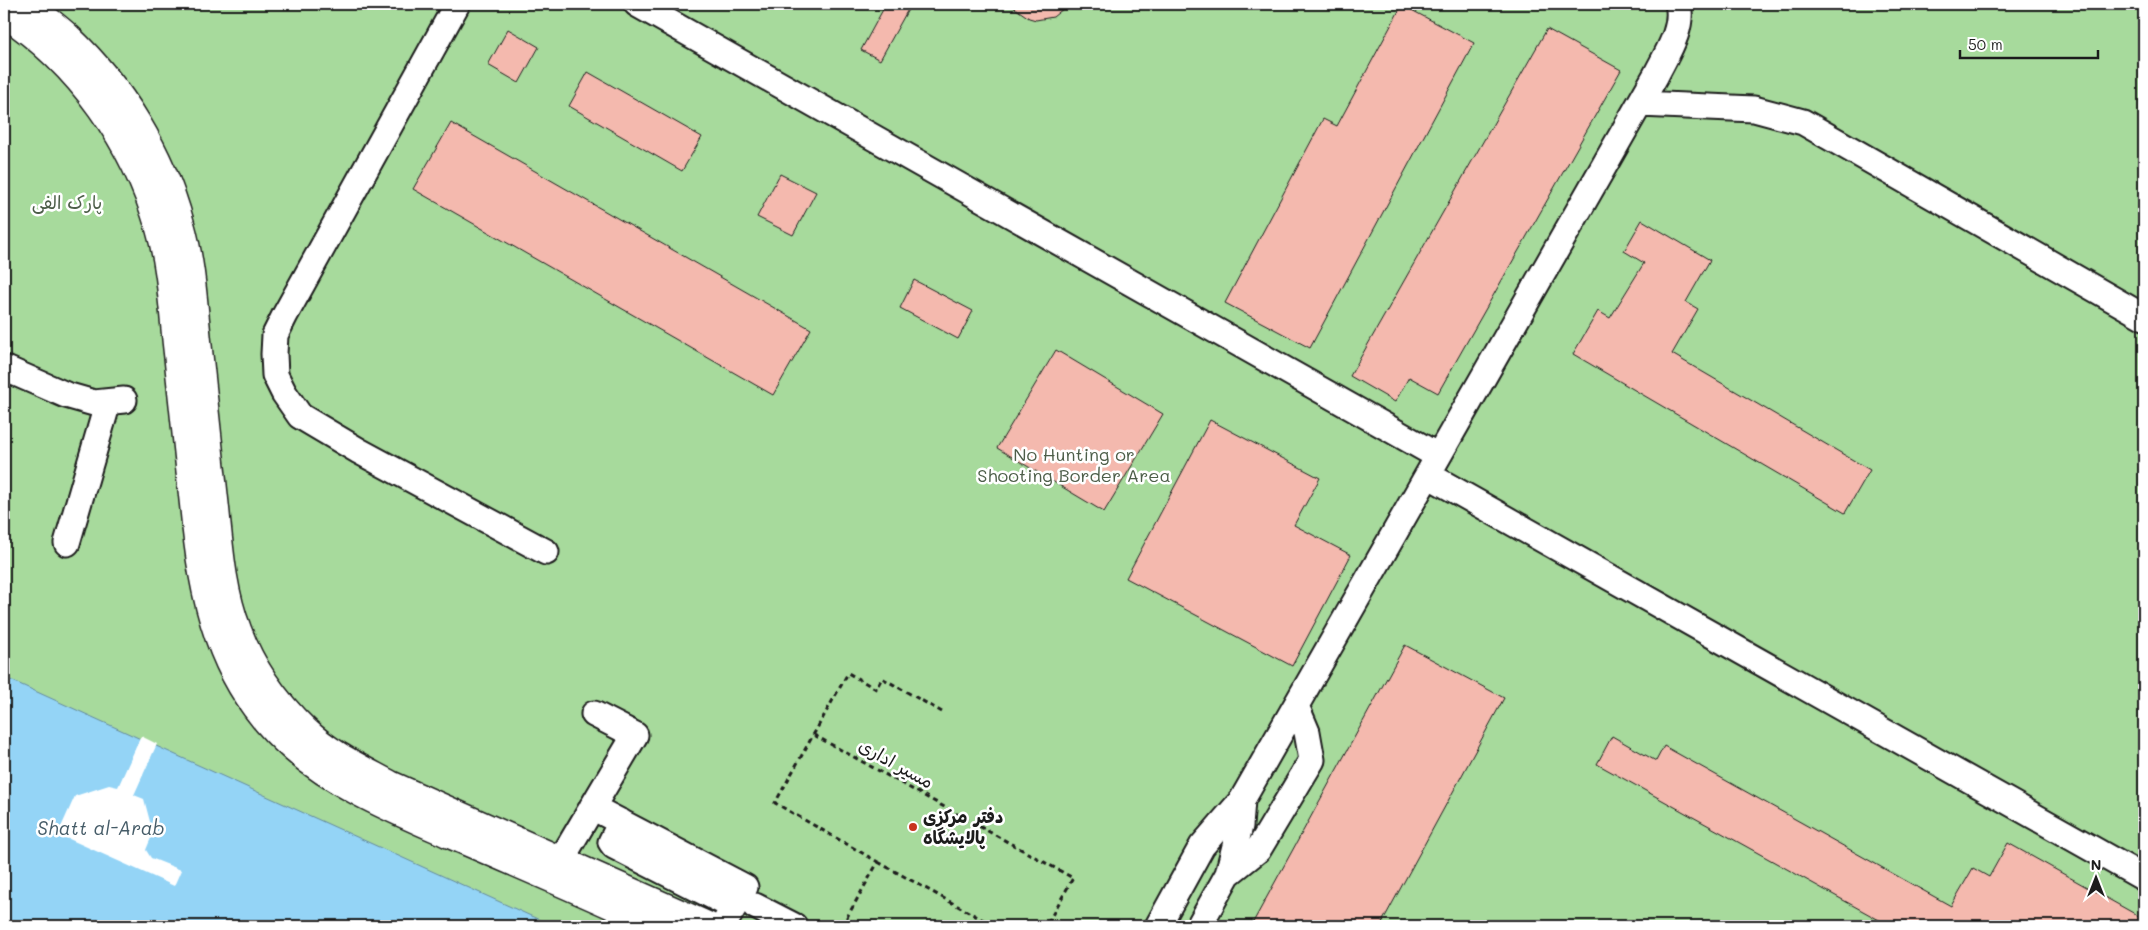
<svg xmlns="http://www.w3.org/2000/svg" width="2148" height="930" font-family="Mali,'Playpen Sans Arabic',sans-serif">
	<rect width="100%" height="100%" fill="#fff"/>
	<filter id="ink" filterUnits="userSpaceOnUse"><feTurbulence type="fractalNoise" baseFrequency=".02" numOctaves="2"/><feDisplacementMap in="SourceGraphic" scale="10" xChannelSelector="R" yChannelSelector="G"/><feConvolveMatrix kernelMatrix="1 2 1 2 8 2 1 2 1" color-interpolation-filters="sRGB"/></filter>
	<g filter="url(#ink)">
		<path fill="#a7da9c" stroke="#627b5c" d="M4 4H2144V926H4Z"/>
		<path fill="#94d4f6" stroke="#648a9f" d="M4 677 553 926H4Z"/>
		<path fill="#fff" d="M141 736 157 744 134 795 144 799 153 833 146 850 151 858 181 870 174 886 58 834 75 796 109 785 118 787Z"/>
		<path fill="#f4b9ae" stroke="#1c1c1c" d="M886 4H911L880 60 861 50Z
			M1009 4H1069L1053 17 1036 20 1029 18Z
			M1402 5 1474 43 1310 348 1225 303 1323 119 1337 126Z
			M508 29 539 47 519 83 488 65Z
			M1547 29 1621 70 1438 393 1409 377 1395 402 1350 376Z
			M588 72 702 137 682 171 569 106Z
			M451 123 811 329 773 395 413 189Z
			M780 174 816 192 793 235 757 217Z
			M1642 220 1710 260 1686 302 1698 309 1672 354 1870 470 1845 513 1573 354 1598 311 1610 318 1644 263 1624 251Z
			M914 280 973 311 958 339 900 308Z
			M1056 350 1163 414 1104 512 997 448Z
			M1210 420 1320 478 1294 525 1351 555 1292 666 1126 578Z
			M1405 645 1504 698 1380 926H1251Z
			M1612 736 1656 761 1664 746 1951 906 1973 868 1989 877 2008 843 2144 919V926H1890L1597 764Z"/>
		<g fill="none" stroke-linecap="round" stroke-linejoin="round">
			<defs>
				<path id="minor" d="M457 4 285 315 275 335 274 354 275 375 284 393 300 416 359 451 546 552
					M637 4 1438 456
					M1640 104 1754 109 1803 122 2144 317
					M4 368 66 395 94 403 124 400
					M1428 475 2144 878
					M67 543 108 402
					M592 807 745 887 723 926
					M621 822 611 842 614 846 734 907
					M561 860 635 735 594 714
					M1228 874 1258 850 1312 760 1307 732 1296 706
					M755 906 794 926
					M1158 926 1202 846 1242 800 1656 75C1667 53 1684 28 1678 4
					M1199 926 1228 874 1240 826 1242 800"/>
				<path id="major" d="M26 4C40 15 55 26 68 38 121 88 161 154 180 224 191 262 193 302 197 341 203 397 209 453 215 509 219 549 222 592 237 630 251 668 276 703 305 731 329 754 361 769 390 785L707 926
					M4 13C80 63 135 142 160 228 171 265 173 306 177 344 183 397 188 450 194 504 203 597 219 683 294 748 339 787 396 810 450 834 520 864 590 894 659 926"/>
			</defs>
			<use href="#minor" stroke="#1c1c1c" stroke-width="29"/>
			<use href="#major" stroke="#1c1c1c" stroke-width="31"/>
			<path stroke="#1c1c1c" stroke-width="3" stroke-dasharray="5 4" stroke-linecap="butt" d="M814 735 1073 878 1046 926
				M878 862 994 926
				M842 926 878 862 775 803 848 673 876 689 882 678 942 712"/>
			<use href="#minor" stroke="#fff" stroke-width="25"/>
			<use href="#major" stroke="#fff" stroke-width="28"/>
		</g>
	</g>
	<circle fill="#c8321e" stroke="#fff" stroke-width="2" cx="913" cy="827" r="5"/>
	<g text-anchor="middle" stroke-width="5" stroke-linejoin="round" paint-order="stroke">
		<g font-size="18" fill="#4d5e49" stroke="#fff">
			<text x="67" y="209">پارک الفی</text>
			<text x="1074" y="461">No Hunting or<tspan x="1074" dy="21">Shooting Border Area</tspan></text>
		</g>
		<g font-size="18" fill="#1c1c1c" stroke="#fff">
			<text transform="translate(896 764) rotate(29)" y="6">مسیر اداری</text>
		</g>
		<g font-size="18" font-weight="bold" fill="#1c1c1c" stroke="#fff" text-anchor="start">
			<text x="923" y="823">دفتر مرکزی<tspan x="923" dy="21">پالایشگاه</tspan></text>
		</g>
		<g font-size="19" font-style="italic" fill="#465c68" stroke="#fff">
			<text x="101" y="835">Shatt al-Arab</text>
		</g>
	</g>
	<rect width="2148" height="930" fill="none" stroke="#fff" stroke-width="20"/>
	<rect x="10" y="10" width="2128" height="910" fill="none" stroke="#1c1c1c" stroke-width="2" filter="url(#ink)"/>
	<g transform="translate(2096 878)" stroke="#ffffff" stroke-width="4" paint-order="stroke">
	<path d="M0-4L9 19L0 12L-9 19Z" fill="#1c1c1c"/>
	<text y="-8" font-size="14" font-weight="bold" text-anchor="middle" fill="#1c1c1c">N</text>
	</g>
	<path d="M1960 50v8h138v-8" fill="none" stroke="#1c1c1c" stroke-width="2.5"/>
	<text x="1968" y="50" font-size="15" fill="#1c1c1c" stroke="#ffffff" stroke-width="4" paint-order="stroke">50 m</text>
</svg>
